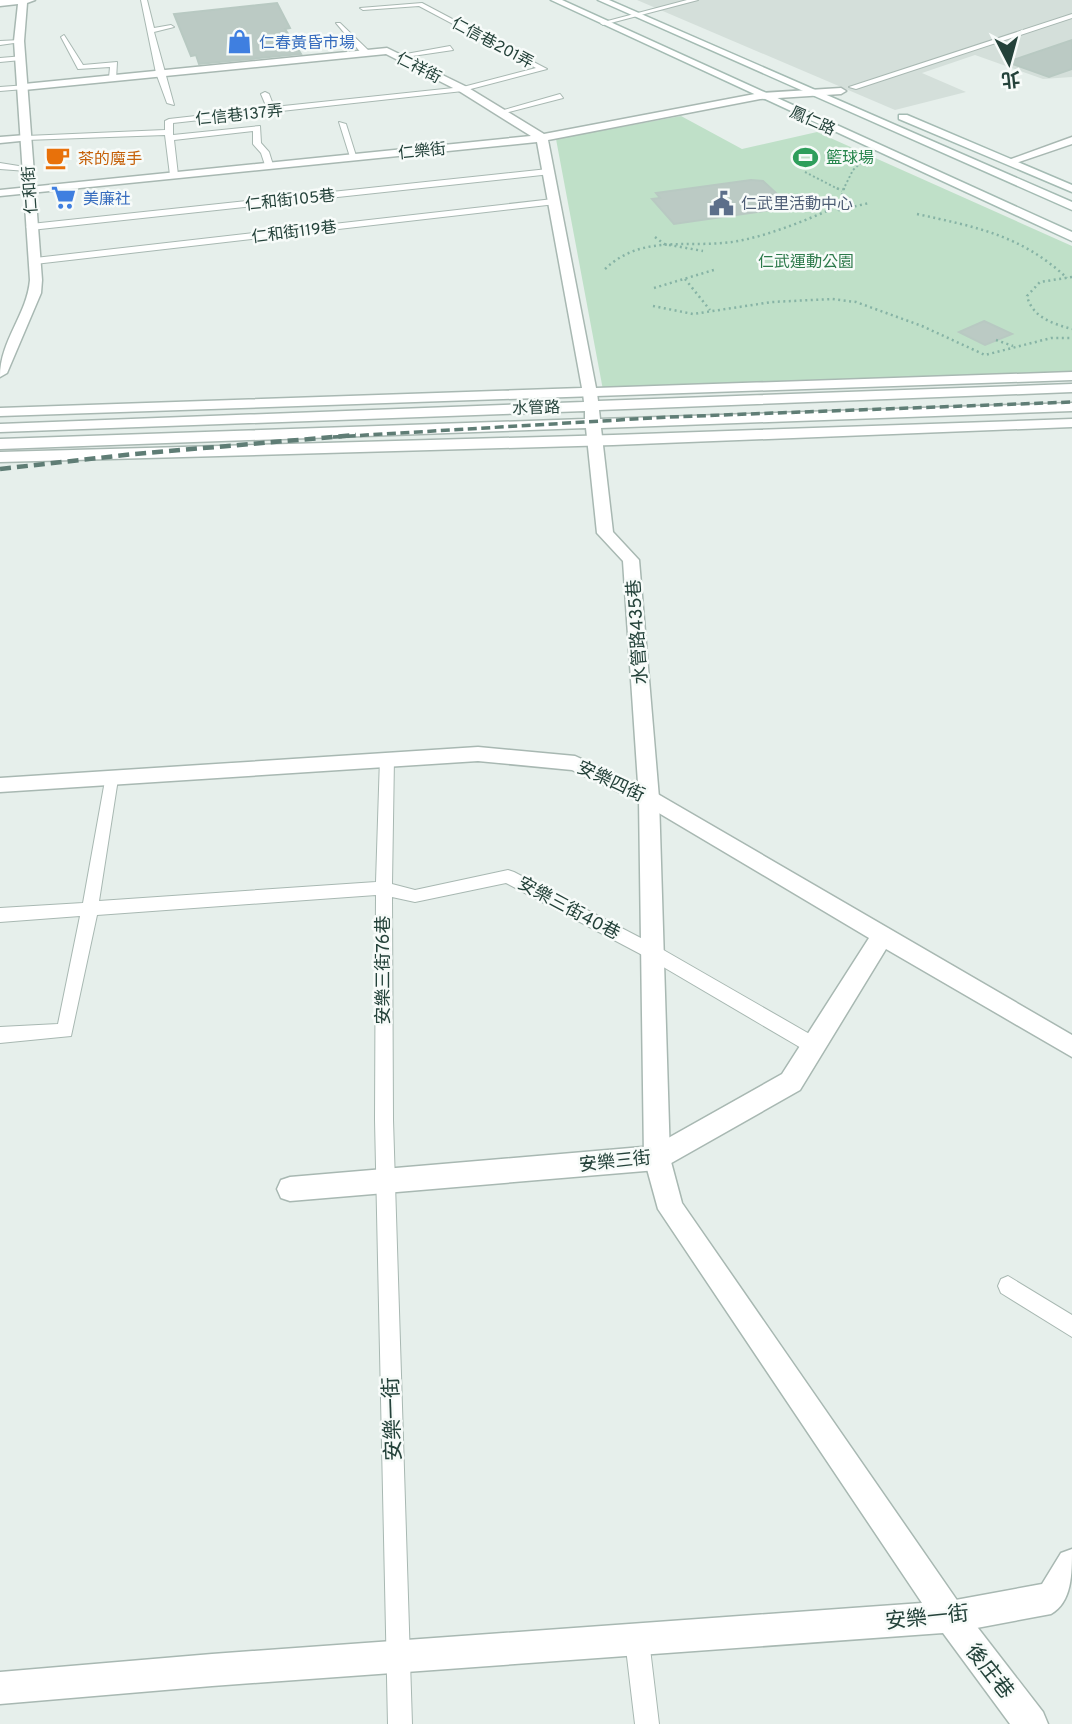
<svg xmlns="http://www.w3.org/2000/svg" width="1072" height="1724" font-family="Overpass,'Noto Sans TC',sans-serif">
	<rect width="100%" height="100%" fill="#e6efeb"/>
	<path fill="#d4dfda" d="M637 0H1072V77L1043 79 975 55 922 73 966 92 895 110Z"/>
	<path fill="#bfe0c8" d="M681 116 742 149 817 132 1072 246V375L603 390 556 139Z"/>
	<path fill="#bbcac4" stroke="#b8c9c2" stroke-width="2" d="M277 3 290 28 285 29 301 54 199 64 196 55 191 56 174 14Z
		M1072 40V69L1049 77 1007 62Z
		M751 180 763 181 791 207 674 224 652 199 660 198 656 193Z
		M984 321 1012 334 985 345 959 332Z"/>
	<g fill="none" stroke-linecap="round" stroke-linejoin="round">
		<defs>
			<path id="service" d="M141 0H147L154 28 171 25 174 27 154 32 174 105 167 103 156 73Z
				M687 0H698L603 25 600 23Z
				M422 3 547 69 463 91 173 123V135L260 126 261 143 269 152 273 165 269 168 265 165 261 153 253 144V131L174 140 178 175 174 178 170 175 165 135 26 140 22 138 26 136 165 130V121L169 119 267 108 261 94 265 92 269 94 274 107 463 87 536 68 419 6 363 10 360 8Z
				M1072 14V18L856 89 849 87Z
				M336 23H340L368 50V54H362Z
				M64 35 83 65 117 62 116 80 109 78 110 67 78 69 61 37Z
				M21 40V42L0 45V41Z
				M450 46 453 50 399 58 395 56Z
				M24 56 21 60 0 62V58Z
				M27 85 24 89 0 91V87Z
				M560 94 563 98 501 114 497 112Z
				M339 122 346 124 357 159 350 157Z
				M0 163 31 168 27 171 0 169Z
				M548 169 552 172 551 174 31 230 26 227 31 224Z
				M553 199 557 202 556 204 35 264 30 261 35 258Z
				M387 753 394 758 392 884 415 890 508 870 514 872 660 948 820 1040 823 1046 820 1052 814 1054 808 1052 648 958 506 883 415 902 392 897 393 1120 412 1724H388L375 1120 376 895 97 915 71 1036 0 1043V1027L58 1024 80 916 0 922V908L83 903 106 775H116L118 779 99 901 376 882 380 758Z
				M1008 1276 1072 1315V1337L1001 1293 998 1286 1001 1279Z
				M637 1628 645 1632 649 1640 659 1724H635L625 1640 629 1632Z"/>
			<path id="minor" d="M387 48 467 87 544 134 760 93 841 88 846 91 841 94 760 99 548 140 596 388 1072 372V380L0 416V408L582 388 537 142 0 196V190L531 136 459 91 386 54 24 90 19 87 24 84Z
				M26 135 30 136V140L0 143V137Z
				M1072 137V144L1013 164 1003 162Z
				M1072 419V427L613 445 0 462V452L613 435Z
				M478 747 575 756 656 793 1072 1035V1057L886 949 800 1090 666 1166 657 1170 290 1201 281 1198 277 1189 281 1180 290 1177 654 1146 782 1074 869 938 642 803 572 770 478 761 0 792V778Z
				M1072 1549C1072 1574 1072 1602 1051 1614L950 1633 939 1628 934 1617 939 1606 950 1601 1042 1584 1061 1553Z"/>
			<path id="tertiary" d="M0 0H35L27 3 24 41 42 280 41 293 7 373 0 377C0 340 27 315 30 280L14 41 18 4 0 6Z
				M1072 384V392L599 410 600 419 1072 403V411L601 428 613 532 639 560 659 798 670 1158 682 1203 961 1606 1043 1712 1048 1724H1010L943 1633 212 1686 0 1704V1672L212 1654 922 1603 658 1209 644 1158 639 798 623 561 597 533 586 428 0 449V439L585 419V411L0 432V424L584 402 583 393 590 389 597 393 598 401Z"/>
			<path id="secondary" d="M551 0H562L1072 232V241Z
				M598 0H609L1072 202V210Z
				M899 115H907L1072 185V192L899 119Z"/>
		</defs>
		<use href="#service" stroke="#a8b8b2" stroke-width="2"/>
		<use href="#minor" stroke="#a8b8b2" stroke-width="3"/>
		<use href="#tertiary" stroke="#a8b8b2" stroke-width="3"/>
		<use href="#secondary" stroke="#a4bbb3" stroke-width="3"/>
		<path stroke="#86b3a5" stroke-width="2" stroke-dasharray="2 2.5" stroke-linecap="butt" d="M805 172 840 190
			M843 190 853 170 864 160"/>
		<path stroke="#86b3a5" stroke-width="2.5" stroke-dasharray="2 3.5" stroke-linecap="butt" d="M837 188 842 191
			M844 188 839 210 869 203
			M917 214C976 227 1021 235 1067 278
			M655 237 664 244 703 251
			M605 269C645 231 694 251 743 240 776 233 808 219 839 206
			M1072 277 1040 282 1027 296C1032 317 1053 324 1072 329
			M685 279 710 310
			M654 288 717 269
			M653 306 693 314 772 302 832 299 856 302 922 326 985 355 1051 338H1072
			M996 340 1013 346"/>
		<use href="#service" fill="#fff" fill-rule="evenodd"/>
		<use href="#minor" fill="#fff" fill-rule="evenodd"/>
		<use href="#tertiary" fill="#fff" fill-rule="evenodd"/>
		<use href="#secondary" fill="#fff" fill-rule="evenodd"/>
		<path stroke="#5f7d75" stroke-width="3.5" stroke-dasharray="9 4.5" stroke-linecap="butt" d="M333 437 669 417 1072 402"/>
		<path stroke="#5f7d75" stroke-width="4.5" stroke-dasharray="11 6" stroke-linecap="butt" d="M0 469 134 454 356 435"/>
	</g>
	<defs>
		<symbol id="shop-bare" viewBox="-9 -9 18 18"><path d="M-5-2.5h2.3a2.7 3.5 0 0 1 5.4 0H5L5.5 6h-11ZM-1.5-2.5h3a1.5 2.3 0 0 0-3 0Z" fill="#3f7fe0" stroke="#f7fbf9" stroke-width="2.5" paint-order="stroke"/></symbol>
		<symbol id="stadium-bare" viewBox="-9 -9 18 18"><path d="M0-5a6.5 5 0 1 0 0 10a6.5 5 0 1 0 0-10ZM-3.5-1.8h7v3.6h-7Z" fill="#2e9e5b" stroke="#f7fbf9" stroke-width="2.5" paint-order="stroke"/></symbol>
		<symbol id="cafe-bare" viewBox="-9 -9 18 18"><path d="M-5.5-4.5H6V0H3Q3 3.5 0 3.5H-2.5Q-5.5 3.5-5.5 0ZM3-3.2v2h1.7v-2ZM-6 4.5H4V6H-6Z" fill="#e8710a" stroke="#f7fbf9" stroke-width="2.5" paint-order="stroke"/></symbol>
		<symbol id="supermarket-bare" viewBox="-9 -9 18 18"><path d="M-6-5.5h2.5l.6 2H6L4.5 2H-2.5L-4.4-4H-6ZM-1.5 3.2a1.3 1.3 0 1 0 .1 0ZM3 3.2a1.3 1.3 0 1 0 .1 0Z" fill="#3f7fe0" stroke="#f7fbf9" stroke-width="2.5" paint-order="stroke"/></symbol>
		<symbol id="civic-bare" viewBox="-9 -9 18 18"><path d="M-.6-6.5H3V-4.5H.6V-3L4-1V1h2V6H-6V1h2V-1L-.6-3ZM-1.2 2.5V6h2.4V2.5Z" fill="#5c6f8a" stroke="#f7fbf9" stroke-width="2.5" paint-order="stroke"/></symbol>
	</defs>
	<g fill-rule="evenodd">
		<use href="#shop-bare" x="222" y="24" width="35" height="35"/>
		<use href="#stadium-bare" x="788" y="140" width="35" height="35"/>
		<use href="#cafe-bare" x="40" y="140" width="35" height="35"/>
		<use href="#supermarket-bare" x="46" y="180" width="35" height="35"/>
		<use href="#civic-bare" x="704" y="186" width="35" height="35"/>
	</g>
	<g text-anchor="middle" stroke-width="5" stroke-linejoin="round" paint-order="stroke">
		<g font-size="16" fill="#366cbe" stroke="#f7fbf9" text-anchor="start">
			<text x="259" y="48">仁春黃昏市場</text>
			<text x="83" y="204">美廉社</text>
		</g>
		<g font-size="16" fill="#24423a" stroke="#f7fbf9">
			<text transform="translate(493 42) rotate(28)" y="6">仁信巷201弄</text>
			<text transform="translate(419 67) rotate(27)" y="6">仁祥街</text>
			<text transform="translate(239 114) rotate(-6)" y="6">仁信巷137弄</text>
			<text transform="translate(813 120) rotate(24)" y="6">鳳仁路</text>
			<text transform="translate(422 150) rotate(-6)" y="6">仁樂街</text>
			<text transform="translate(29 190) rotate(-94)" y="6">仁和街</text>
			<text transform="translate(290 199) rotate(-6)" y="6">仁和街105巷</text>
			<text transform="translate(294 231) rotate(-7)" y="6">仁和街119巷</text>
			<text transform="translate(536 407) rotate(-2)" y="6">水管路</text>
		</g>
		<g font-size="16" fill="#27864d" stroke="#f7fbf9" text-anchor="start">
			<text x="826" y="163">籃球場</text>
		</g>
		<g font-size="16" fill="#c56008" stroke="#f7fbf9" text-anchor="start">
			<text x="78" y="164">茶的魔手</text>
		</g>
		<g font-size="16" fill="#4e5e75" stroke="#f7fbf9" text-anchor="start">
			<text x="741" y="209">仁武里活動中心</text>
		</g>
		<g font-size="16" fill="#2d7a4b" stroke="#f7fbf9">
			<text x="806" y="267">仁武運動公園</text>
		</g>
		<g font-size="18" fill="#24423a" stroke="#f7fbf9">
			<text transform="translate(637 632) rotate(-94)" y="6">水管路435巷</text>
			<text transform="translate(611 781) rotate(25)" y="6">安樂四街</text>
			<text transform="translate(569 908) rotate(28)" y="6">安樂三街40巷</text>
			<text transform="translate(383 970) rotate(-90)" y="6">安樂三街76巷</text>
			<text transform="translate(615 1161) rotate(-6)" y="6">安樂三街</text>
		</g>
		<g font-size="21" fill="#24423a" stroke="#f7fbf9">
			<text transform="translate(392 1419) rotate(-92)" y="7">安樂一街</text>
			<text transform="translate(927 1617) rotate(-6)" y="7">安樂一街</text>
			<text transform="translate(990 1671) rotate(52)" y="7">後庄巷</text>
		</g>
	</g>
	<g transform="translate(1009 63) rotate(174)" stroke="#f7fbf9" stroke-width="5" paint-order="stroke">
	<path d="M0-5L12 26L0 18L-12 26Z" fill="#24423a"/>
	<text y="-10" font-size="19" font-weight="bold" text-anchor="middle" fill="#24423a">北</text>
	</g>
</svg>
